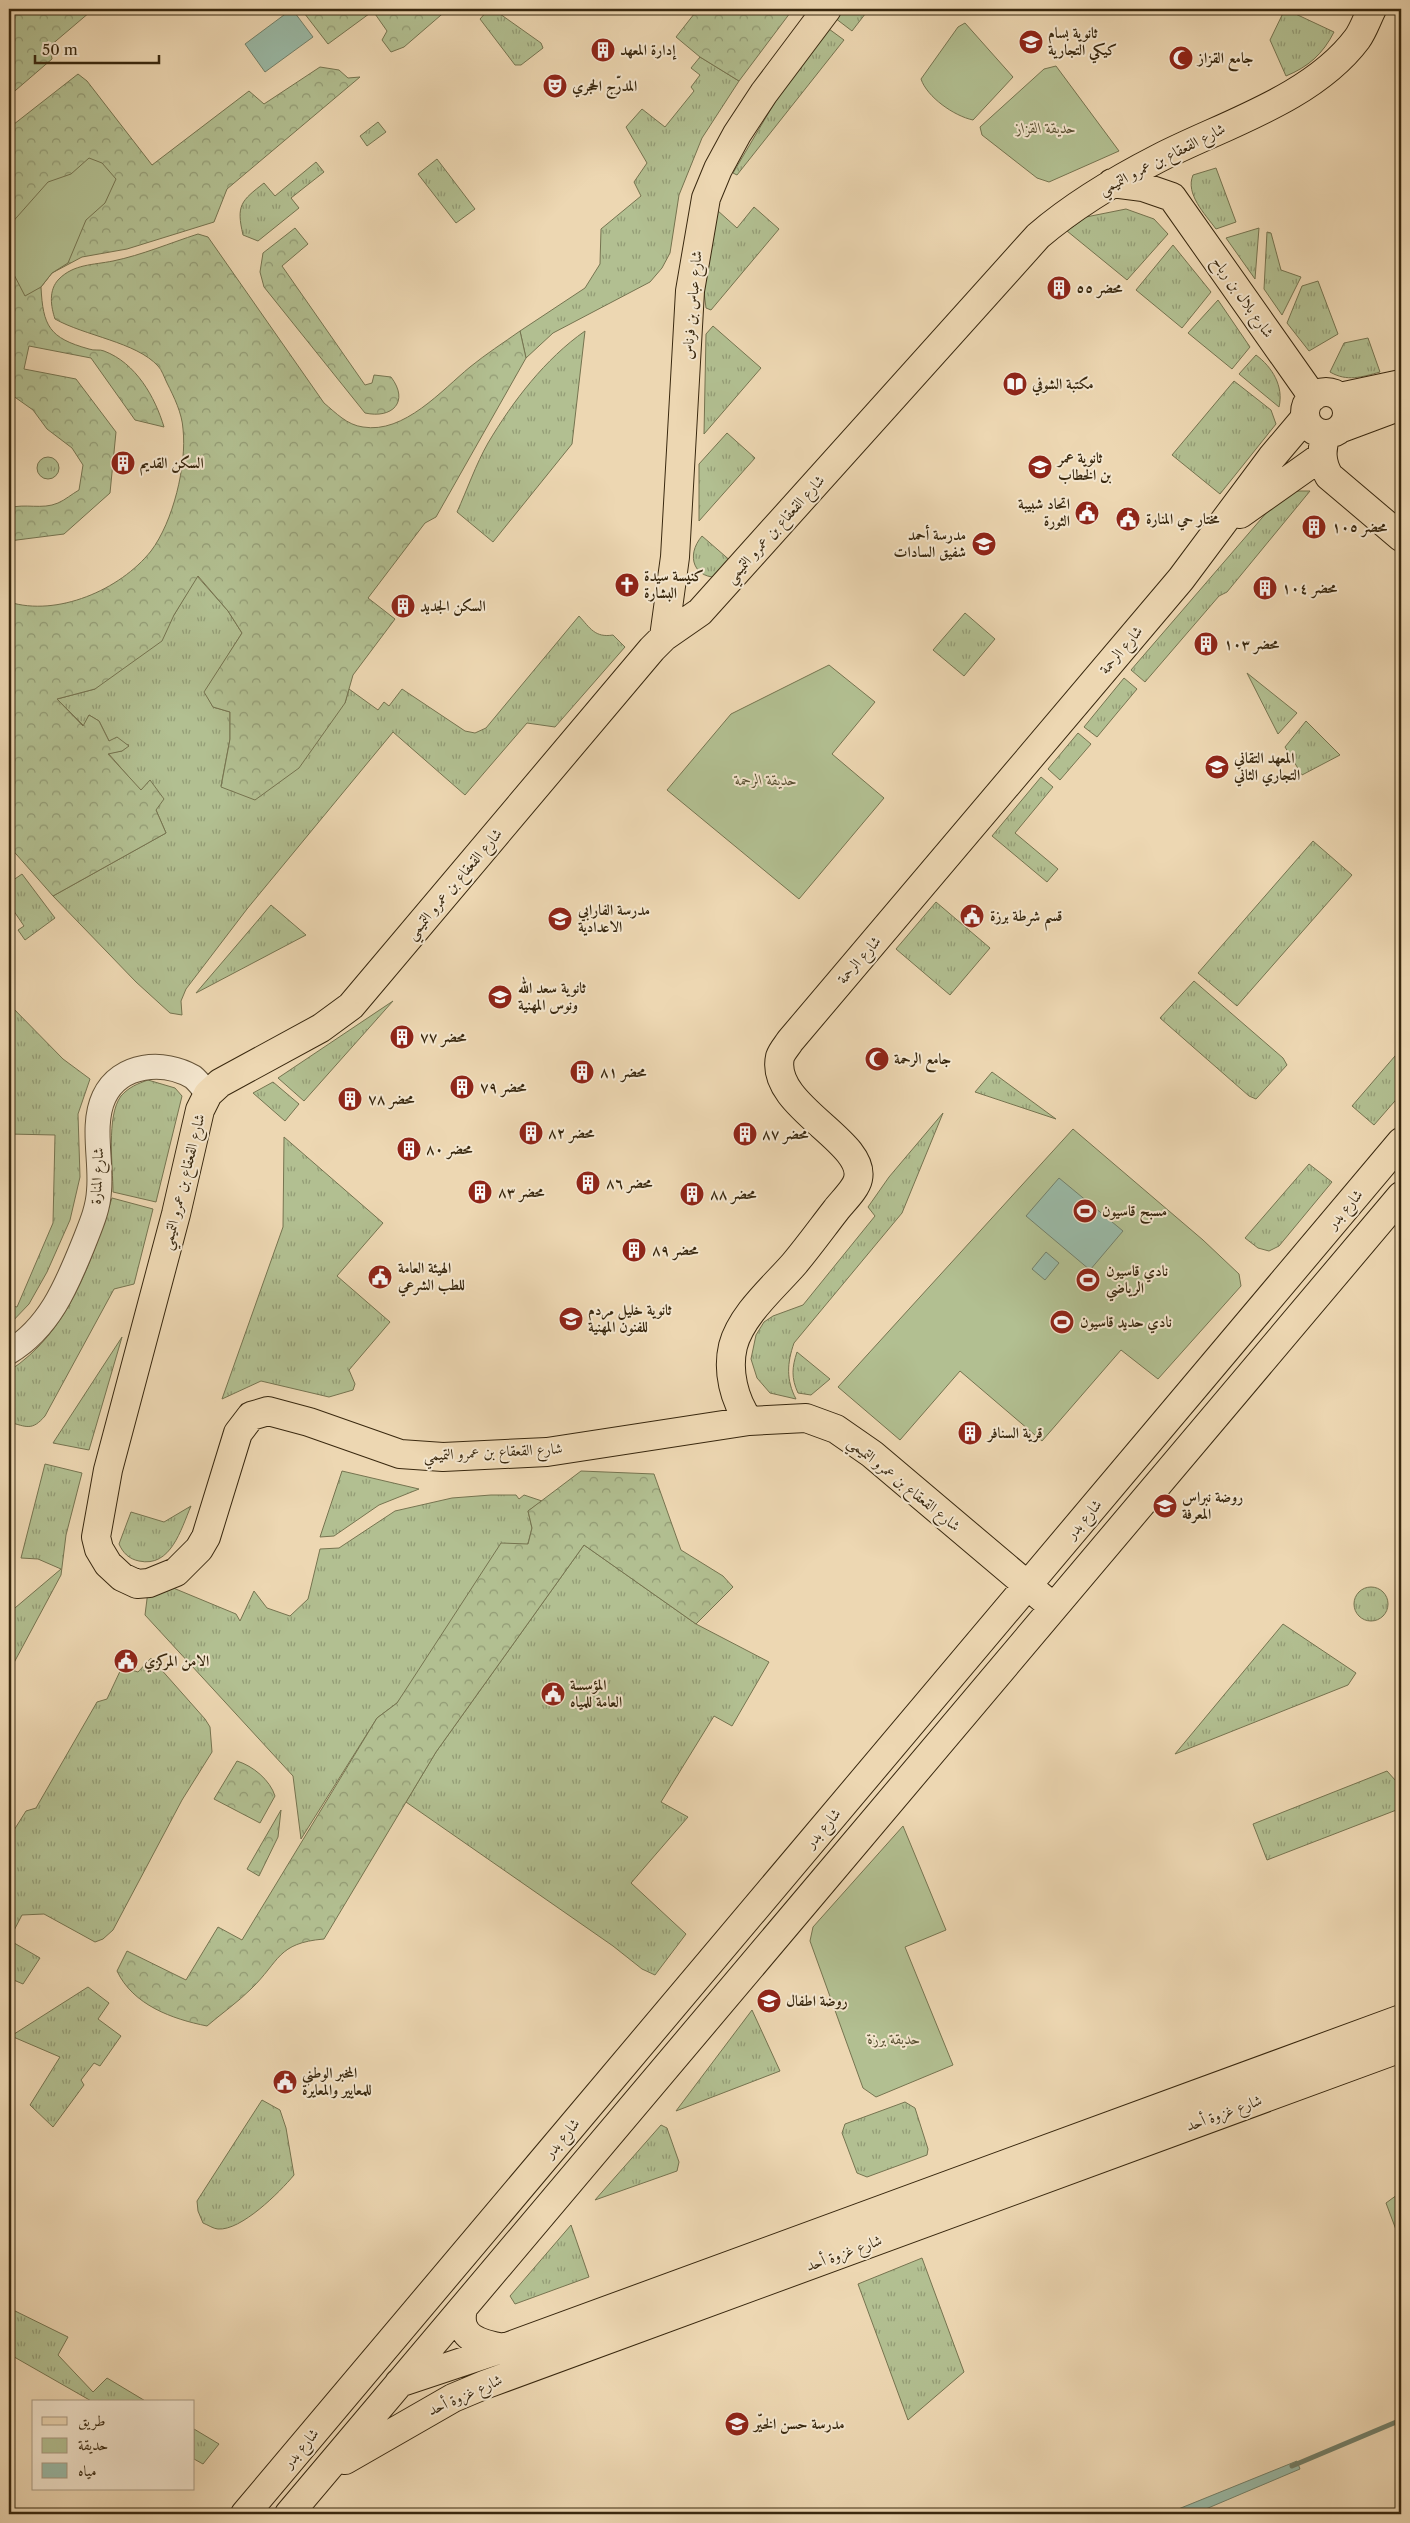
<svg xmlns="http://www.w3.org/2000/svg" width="1410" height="2523" font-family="'Libre Caslon Text',Amiri,serif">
	<defs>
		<pattern id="grass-tufts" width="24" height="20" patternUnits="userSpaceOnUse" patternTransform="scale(1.25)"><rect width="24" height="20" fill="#b2bf91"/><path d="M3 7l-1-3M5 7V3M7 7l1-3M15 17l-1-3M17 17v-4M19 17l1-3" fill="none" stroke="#929b75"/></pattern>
		<pattern id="forest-crowns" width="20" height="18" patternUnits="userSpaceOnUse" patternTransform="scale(1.25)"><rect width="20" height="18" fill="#b2bf91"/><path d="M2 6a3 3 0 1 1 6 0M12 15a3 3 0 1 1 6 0" fill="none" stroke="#929b75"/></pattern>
	</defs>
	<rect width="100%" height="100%" fill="#edd7b2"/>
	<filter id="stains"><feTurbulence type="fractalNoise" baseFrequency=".004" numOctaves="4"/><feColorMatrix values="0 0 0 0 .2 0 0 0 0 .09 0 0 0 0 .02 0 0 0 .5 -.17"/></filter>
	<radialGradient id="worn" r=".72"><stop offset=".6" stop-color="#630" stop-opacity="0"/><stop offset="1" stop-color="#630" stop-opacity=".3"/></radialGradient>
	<path fill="url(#grass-tufts)" stroke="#767450" d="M489 9H493L541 43 543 48 521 65H515L480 19Z
		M842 9H869L852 31 835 18Z
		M1285 9 1334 32C1323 54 1308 67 1286 76L1270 40Z
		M829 29 844 40 737 175 733 173 775 102Z
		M700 57 739 81 702 138 679 195 670 253 662 268 650 282 553 333 526 358 520 331 585 288 600 264 601 229 641 196 634 182 647 163 626 127 642 109 665 127 694 91 691 87 700 75 691 68Z
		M378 122 386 132 367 146 360 136Z
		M437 159 475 209 456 223 418 174Z
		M316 162 324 172 291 198 299 208 258 241 243 235C236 205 241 201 264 183L275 196Z
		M1216 168 1236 222 1216 229C1205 214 1185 194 1193 175Z
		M754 207 779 229 711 310 706 308 703 284 717 210 737 228Z
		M1126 209 1154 219 1168 234 1127 280 1067 231 1086 217Z
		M1259 228 1255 279 1226 238Z
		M1267 232 1271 233 1281 270 1301 277 1282 315 1264 289Z
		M1173 245 1211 292 1182 328 1136 290Z
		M1318 281 1338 334 1309 351 1287 323 1302 286Z
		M1218 300 1250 347 1232 369 1188 333Z
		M713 326 761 368 704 434 706 334Z
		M585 331 572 444 493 542 457 512C467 490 476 464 488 443 513 401 545 359 585 331Z
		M1368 338 1380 372C1362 377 1347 382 1330 372L1344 343Z
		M1256 355C1272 367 1284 386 1279 407L1239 374Z
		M1234 381 1271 410 1276 424 1220 494 1172 455Z
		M727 433 755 458 699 521V464Z
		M37 468a11 11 0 1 1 22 0a11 11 0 1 1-22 0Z
		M1298 491H1310L1227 592 1219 596 1145 682 1131 670 1280 497Z
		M702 536 733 563 721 577C694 580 685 556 702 536Z
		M197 576 228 611 242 633 205 692 213 707 230 712V739L221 786 345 703 349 689 378 710 384 702 389 706 402 689 465 731 475 733 486 728 579 616C590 628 595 638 613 635L625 647 555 727 527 723 465 795 393 732 247 909 186 989 181 1001 182 1015 170 1013 136 982 53 896 166 833 156 810 150 780 141 791 108 753 122 751 129 745 109 741 99 721 89 715 84 726 57 699 95 689 174 615Z
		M965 613 995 639 964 676 933 650Z
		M1247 673 1297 713 1278 734Z
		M1124 678 1137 689 1097 737 1084 727Z
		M1306 721 1340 755 1302 775 1285 747Z
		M1078 733 1091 744 1060 780 1048 769Z
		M1041 777 1053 787 1015 833 1058 869 1047 882 992 836Z
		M1313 841 1352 875 1237 1006 1198 973Z
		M22 874 55 918 25 940 18 930 24 926 9 904V883Z
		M936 902 990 948 950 995 896 949Z
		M271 905 306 935 196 993Z
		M1194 981 1283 1058 1287 1065 1256 1099 1249 1096 1160 1018Z
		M393 1001 304 1101 278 1078Z
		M9 1004 63 1059 90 1079 78 1114 80 1177 70 1220 47 1272 29 1304 9 1325V1305L17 1307 53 1223 55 1135 9 1134Z
		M1401 1049V1094L1374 1125 1352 1106Z
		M992 1072 1056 1119 975 1092Z
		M148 1080 175 1088 182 1096 156 1202 113 1192C113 1167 106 1116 121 1096 129 1087 137 1084 148 1080Z
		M273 1082 299 1104 285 1121 253 1093Z
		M943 1113 902 1213 794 1343C787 1363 786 1380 796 1399L770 1393 757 1378 751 1359 756 1335 764 1322 773 1316 803 1305 875 1216 868 1207 889 1177Z
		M284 1137 383 1223 337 1276 390 1322 349 1370 355 1384 353 1390 329 1397 261 1381 222 1399 283 1227Z
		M1309 1164 1332 1182 1279 1246 1269 1251 1258 1248 1245 1238Z
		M112 1198 153 1209 134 1284 114 1289 45 1416C32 1431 27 1427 9 1422V1371C69 1332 91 1262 112 1198Z
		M122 1337 89 1450 53 1443Z
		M797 1352 830 1379 811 1395 798 1393C791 1378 792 1367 797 1352Z
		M45 1464 82 1473 66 1535 61 1575 9 1672V1613L61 1569 38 1559 21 1558Z
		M342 1471 419 1489 379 1505 334 1536 320 1537Z
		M491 1495H516L519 1499 524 1495 542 1501 528 1511 532 1528 528 1544 397 1703 377 1718 301 1839 293 1776 145 1615 148 1591 166 1585 236 1614 240 1621 254 1591 267 1608 290 1616 308 1599 320 1549 339 1548 395 1511 452 1498Z
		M191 1506C181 1529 171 1568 139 1561 129 1559 123 1553 119 1544L131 1512 164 1522Z
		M584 1545 696 1624 769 1662 732 1726 714 1716 661 1802 688 1817 631 1883 686 1934 655 1975 642 1969 613 1946 406 1802 436 1752Z
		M1354 1604a17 17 0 1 1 34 0a17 17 0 1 1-34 0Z
		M1283 1624 1356 1673 1348 1685 1175 1754Z
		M151 1658 205 1719 210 1727 212 1752 182 1800 113 1930 103 1939 95 1942 44 1914 22 1915 9 1940 40 1958 23 1984 9 1978V1838L26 1811 36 1808 97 1702 107 1699 122 1667 138 1672Z
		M1387 1771 1396 1781 1399 1809 1267 1860 1253 1824Z
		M88 1987 109 2003 98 2019 121 2036 100 2066 94 2063 81 2080 84 2085 53 2127 30 2105 60 2057 11 2036Z
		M752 2010 780 2071 676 2111Z
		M262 2100 280 2110 286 2128 294 2175C280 2192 241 2231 218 2229 214 2229 208 2225 203 2223L198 2211 197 2201Z
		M905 2102 915 2108 928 2149 927 2155 867 2177 857 2173 842 2133 845 2124Z
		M661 2125 667 2128 679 2162 677 2171 595 2200Z
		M571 2225 589 2277 515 2304 510 2296Z
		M922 2258 964 2372 908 2420 858 2284Z
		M9 2308 68 2337 58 2355 93 2392 107 2378 147 2402H93L9 2354Z
		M194 2429 219 2444 203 2464 194 2459Z"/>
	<path fill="url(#forest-crowns)" stroke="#767450" d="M9 9H88L90 12 50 46 52 59 9 96Z
		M301 9H448L404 47 391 52 382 40 387 31 373 11 328 44Z
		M698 9H721L726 13 730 9H793L739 81 700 57 676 37Z
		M320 67 339 70 348 78 360 77 227 189 214 222 127 249 82 257 52 273 41 287C43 326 49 338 89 349 94 351 100 349 104 351 136 363 155 397 164 427L135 420 91 358 29 346 24 369 76 379 116 432 110 493 64 534 9 541V508C25 503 42 510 58 503 65 500 72 494 79 490L83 465 72 448 47 429 33 410 9 393V128L78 74 87 81 152 165 249 91 264 104Z
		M295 228 308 244 282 266 365 385 372 383 374 375 391 377C410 402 392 419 365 413L264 287 260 272 263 253Z
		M198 234 208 237 324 403C336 413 347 425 363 427 404 434 442 390 470 367 486 354 503 343 520 331L526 358 436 517 425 523 368 598 395 619 353 675 345 703 299 768 255 800 221 787 230 739V712L213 707 204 692 242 633 228 611 198 576 174 615 162 641 95 689 57 699 83 726 89 715 99 721 109 741 117 737 129 746 122 751 108 754 141 790 150 780 164 799 156 810 166 833 53 896 9 846V602C57 617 120 590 151 551 173 522 187 465 183 429 182 413 174 397 167 383 164 377 162 370 158 366 136 342 85 336 55 319 51 307 48 290 59 279 74 264 93 265 113 261 142 255 170 243 198 234Z
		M581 1471 654 1474 681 1550 723 1576 733 1587 696 1624 584 1545 436 1752 324 1939C277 1943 280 1961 251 1989 238 2002 221 2014 207 2026 172 2019 133 2005 117 1971L127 1951 186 1980 218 1927 242 1940 377 1718 397 1703 501 1543 528 1544 532 1528 528 1511Z
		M237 1761C253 1766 270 1780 275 1796L260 1823 214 1799Z
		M281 1810 278 1837 259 1876 247 1869Z"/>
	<path fill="#b2bf91" stroke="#767450" d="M965 23 1013 77 973 120C954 116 927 97 921 79L958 27Z
		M1056 66 1119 151 1049 182 1037 178 982 135 980 127 1044 69Z
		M89 158 102 163 116 179 105 203 86 220 68 263 52 273 41 287 25 296 9 265V226L48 182 71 174Z
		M829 665 875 702 832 754 884 798 799 899 667 790 731 714Z
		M1073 1129 1203 1240 1239 1274 1241 1286 1158 1379 1121 1350 1042 1441 960 1371 900 1440 838 1387Z
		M903 1826 946 1930 905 1947 953 2065 876 2097 863 2088 810 1941 813 1927Z
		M1401 2192V2243L1386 2203Z"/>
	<path fill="#9abaa7" stroke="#73806a" d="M292 9 313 37 265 72 245 44Z
		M1059 1178 1123 1231 1090 1270 1026 1216Z
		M1046 1252 1059 1263 1045 1280 1032 1269Z
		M1297 2461 1300 2469 1194 2514H1166Z"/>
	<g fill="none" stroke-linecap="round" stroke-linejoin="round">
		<path stroke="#73806a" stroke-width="5" d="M1292 2466 1401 2420"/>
		<defs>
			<path id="minor" d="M9 1352C49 1328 66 1287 83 1245 90 1227 98 1210 99 1191 102 1161 91 1125 104 1097 120 1063 164 1060 193 1077 198 1081 204 1089 208 1094"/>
			<path id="major" d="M1112 183 1143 187 1172 197 1313 397
				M1305 413a21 21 0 1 1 42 0a21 21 0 1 1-42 0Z
				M1340 397 1401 384
				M1342 428 1401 406
				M1326 435C1321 450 1321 462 1329 476L1401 537
				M1240 514 1322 456
				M664 637 675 557 690 291 706 198 718 169 737 134 764 93 827 9
				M749 1421C734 1400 727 1371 733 1346 741 1315 774 1287 794 1264 809 1246 822 1228 836 1210 842 1202 856 1189 858 1179 867 1141 769 1106 780 1057 782 1051 787 1046 790 1041L1181 579 1272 457 1305 418
				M1053 1607 872 1454 836 1429 806 1418 749 1421 547 1452 443 1457 400 1454 309 1422 268 1411 251 1416 238 1433 206 1537 199 1549 176 1572 149 1583 137 1584 122 1577 108 1564 99 1549 96 1537 108 1470 176 1214 200 1110 208 1094 220 1083 321 1028 351 1006 652 649 664 637 700 612 1038 236C1074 205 1116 180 1159 158 1223 125 1312 99 1357 39 1363 31 1367 19 1372 9
				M463 2308C456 2338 480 2344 504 2348
				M399 2383 504 2348 1401 2019
				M345 2460 453 2398 484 2385 1401 2048
				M245 2514 1401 1142
				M289 2514 1401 1196"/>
		</defs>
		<use href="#minor" stroke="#665438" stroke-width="26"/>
		<use href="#major" stroke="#39280f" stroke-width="30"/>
		<use href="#minor" stroke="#f3e5cd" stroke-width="24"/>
		<use href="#major" stroke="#edd7b2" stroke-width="28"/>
	</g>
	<defs>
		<symbol id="school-disc" viewBox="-11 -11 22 22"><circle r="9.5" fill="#8f2418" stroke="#f3e5cd"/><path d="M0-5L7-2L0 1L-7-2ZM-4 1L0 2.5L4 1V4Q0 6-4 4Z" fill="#fff"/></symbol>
		<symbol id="building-disc" viewBox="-11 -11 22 22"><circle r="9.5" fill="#8f2418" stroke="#f3e5cd"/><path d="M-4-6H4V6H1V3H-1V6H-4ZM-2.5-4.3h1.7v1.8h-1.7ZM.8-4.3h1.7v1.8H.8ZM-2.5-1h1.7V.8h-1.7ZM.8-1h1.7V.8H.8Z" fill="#fff"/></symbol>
		<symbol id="mosque-disc" viewBox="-11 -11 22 22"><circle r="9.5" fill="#8f2418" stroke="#f3e5cd"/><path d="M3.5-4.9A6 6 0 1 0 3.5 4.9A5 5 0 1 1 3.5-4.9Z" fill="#fff"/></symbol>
		<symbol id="theatre-disc" viewBox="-11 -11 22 22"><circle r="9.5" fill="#8f2418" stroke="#f3e5cd"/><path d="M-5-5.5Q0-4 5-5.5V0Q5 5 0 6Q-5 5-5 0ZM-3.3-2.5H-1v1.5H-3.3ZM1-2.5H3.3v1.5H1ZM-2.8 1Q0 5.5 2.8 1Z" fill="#fff"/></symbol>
		<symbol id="library-disc" viewBox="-11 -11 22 22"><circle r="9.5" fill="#8f2418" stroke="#f3e5cd"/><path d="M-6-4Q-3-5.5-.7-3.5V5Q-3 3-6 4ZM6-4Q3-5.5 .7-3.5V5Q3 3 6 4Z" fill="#fff"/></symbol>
		<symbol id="civic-disc" viewBox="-11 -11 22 22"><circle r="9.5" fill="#8f2418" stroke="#f3e5cd"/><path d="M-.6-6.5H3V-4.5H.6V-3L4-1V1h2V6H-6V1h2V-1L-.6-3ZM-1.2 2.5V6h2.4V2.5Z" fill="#fff"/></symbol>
		<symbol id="church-disc" viewBox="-11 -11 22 22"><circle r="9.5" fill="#8f2418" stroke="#f3e5cd"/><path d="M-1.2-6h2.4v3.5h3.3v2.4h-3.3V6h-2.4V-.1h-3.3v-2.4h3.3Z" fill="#fff"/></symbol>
		<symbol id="university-disc" viewBox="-11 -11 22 22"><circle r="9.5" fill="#8f2418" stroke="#f3e5cd"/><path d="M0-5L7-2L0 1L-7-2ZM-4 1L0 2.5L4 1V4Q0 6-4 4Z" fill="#fff"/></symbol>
		<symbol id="stadium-disc" viewBox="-11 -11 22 22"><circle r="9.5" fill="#8f2418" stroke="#f3e5cd"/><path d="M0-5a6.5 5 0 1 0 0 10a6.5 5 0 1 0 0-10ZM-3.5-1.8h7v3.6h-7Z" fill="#fff"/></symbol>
	</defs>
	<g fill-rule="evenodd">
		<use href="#school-disc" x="1017" y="28" width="28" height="28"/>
		<use href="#building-disc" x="589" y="36" width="28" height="28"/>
		<use href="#mosque-disc" x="1167" y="44" width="28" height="28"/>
		<use href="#theatre-disc" x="541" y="72" width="28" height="28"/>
		<use href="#building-disc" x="1045" y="274" width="28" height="28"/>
		<use href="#library-disc" x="1001" y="370" width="28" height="28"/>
		<use href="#building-disc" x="109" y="449" width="28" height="28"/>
		<use href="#school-disc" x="1026" y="453" width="28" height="28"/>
		<use href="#civic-disc" x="1073" y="499" width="28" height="28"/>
		<use href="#civic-disc" x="1114" y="505" width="28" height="28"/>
		<use href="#building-disc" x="1300" y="513" width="28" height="28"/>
		<use href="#school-disc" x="970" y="530" width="28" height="28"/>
		<use href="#church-disc" x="613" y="571" width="28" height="28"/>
		<use href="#building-disc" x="1251" y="574" width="28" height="28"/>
		<use href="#building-disc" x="389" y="592" width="28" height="28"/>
		<use href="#building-disc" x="1192" y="630" width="28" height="28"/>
		<use href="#university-disc" x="1203" y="753" width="28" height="28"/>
		<use href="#civic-disc" x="958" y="902" width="28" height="28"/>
		<use href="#school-disc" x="546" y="905" width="28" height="28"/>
		<use href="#school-disc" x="486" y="983" width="28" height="28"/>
		<use href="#building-disc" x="388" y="1023" width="28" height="28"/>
		<use href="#mosque-disc" x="863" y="1045" width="28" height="28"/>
		<use href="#building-disc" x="568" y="1058" width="28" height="28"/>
		<use href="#building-disc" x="448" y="1073" width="28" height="28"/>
		<use href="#building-disc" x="336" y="1085" width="28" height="28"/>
		<use href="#building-disc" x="517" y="1119" width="28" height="28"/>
		<use href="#building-disc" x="731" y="1120" width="28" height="28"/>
		<use href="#building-disc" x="395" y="1135" width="28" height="28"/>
		<use href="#building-disc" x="574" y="1169" width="28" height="28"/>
		<use href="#building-disc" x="466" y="1178" width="28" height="28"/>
		<use href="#building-disc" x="678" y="1180" width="28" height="28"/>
		<use href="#stadium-disc" x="1071" y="1197" width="28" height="28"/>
		<use href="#building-disc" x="620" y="1236" width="28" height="28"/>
		<use href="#civic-disc" x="366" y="1263" width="28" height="28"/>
		<use href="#stadium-disc" x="1074" y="1266" width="28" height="28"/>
		<use href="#school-disc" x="557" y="1305" width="28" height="28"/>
		<use href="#stadium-disc" x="1048" y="1308" width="28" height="28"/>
		<use href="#building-disc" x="956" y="1419" width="28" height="28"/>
		<use href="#school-disc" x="1151" y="1492" width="28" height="28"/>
		<use href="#civic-disc" x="112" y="1647" width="28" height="28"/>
		<use href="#civic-disc" x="539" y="1680" width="28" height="28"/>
		<use href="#school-disc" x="755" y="1987" width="28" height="28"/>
		<use href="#civic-disc" x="271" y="2068" width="28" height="28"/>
		<use href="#school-disc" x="723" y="2410" width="28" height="28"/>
	</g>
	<g text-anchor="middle" stroke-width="4" stroke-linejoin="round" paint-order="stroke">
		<g font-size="15" font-weight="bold" fill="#39280f" stroke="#f3e5cd" text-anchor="start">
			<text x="1048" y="38">ثانوية بسام<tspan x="1048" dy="17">كيكي التجارية</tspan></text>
			<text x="620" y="55">إدارة المعهد</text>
			<text x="1198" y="63">جامع القزاز</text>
			<text x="572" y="91">المدرّج الحجري</text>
			<text x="1076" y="293">محضر ٥٥</text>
			<text x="1032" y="389">مكتبة الشوفي</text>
			<text x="1058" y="463">ثانوية عمر<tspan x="1058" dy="17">بن الخطاب</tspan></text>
			<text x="140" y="468">السكن القديم</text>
			<text x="1070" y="509" text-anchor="end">اتحاد شبيبة<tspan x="1070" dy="17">الثورة</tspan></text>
			<text x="1146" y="524">مختار حي المنارة</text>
			<text x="1332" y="532">محضر ١٠٥</text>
			<text x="966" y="540" text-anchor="end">مدرسة أحمد<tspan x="966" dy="17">شفيق السادات</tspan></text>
			<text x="644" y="581">كنيسة سيدة<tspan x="644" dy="17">البشارة</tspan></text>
			<text x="1282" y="593">محضر ١٠٤</text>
			<text x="420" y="611">السكن الجديد</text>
			<text x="1224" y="649">محضر ١٠٣</text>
			<text x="1234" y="763">المعهد التقاني<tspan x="1234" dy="17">التجاري الثاني</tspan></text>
			<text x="578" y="915">مدرسة الفارابي<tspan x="578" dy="17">الاعدادية</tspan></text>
			<text x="990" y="921">قسم شرطة برزة</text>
			<text x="518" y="993">ثانوية سعد الله<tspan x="518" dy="17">ونوس المهنية</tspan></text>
			<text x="420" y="1042">محضر ٧٧</text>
			<text x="894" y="1064">جامع الرحمة</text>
			<text x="600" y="1077">محضر ٨١</text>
			<text x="480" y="1092">محضر ٧٩</text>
			<text x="368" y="1104">محضر ٧٨</text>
			<text x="548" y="1138">محضر ٨٢</text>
			<text x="762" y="1139">محضر ٨٧</text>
			<text x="426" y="1154">محضر ٨٠</text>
			<text x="606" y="1188">محضر ٨٦</text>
			<text x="498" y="1197">محضر ٨٣</text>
			<text x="710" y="1199">محضر ٨٨</text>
			<text x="1102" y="1216">مسبح قاسيون</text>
			<text x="652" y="1255">محضر ٨٩</text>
			<text x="398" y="1273">الهيئة العامة<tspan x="398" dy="17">للطب الشرعي</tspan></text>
			<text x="1106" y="1276">نادي قاسيون<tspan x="1106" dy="17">الرياضي</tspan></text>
			<text x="588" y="1315">ثانوية خليل مردم<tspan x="588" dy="17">للفنون المهنية</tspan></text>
			<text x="1080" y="1327">نادي حديد قاسيون</text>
			<text x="988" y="1438">قرية السنافر</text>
			<text x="1182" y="1502">روضة نبراس<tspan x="1182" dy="17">المعرفة</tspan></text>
			<text x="144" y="1666">الامن المركزي</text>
			<text x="570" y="1690">المؤسسة<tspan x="570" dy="17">العامة للمياه</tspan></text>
			<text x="786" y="2006">روضة اطفال</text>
			<text x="302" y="2078">المخبر الوطني<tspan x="302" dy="17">للمعايير والمعايرة</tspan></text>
			<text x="754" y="2429">مدرسة حسن الخيّر</text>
		</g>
		<g font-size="15" font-style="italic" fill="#574e30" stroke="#f3e5cd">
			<text x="1046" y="133">حديقة القزاز</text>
			<text x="766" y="785">حديقة الرحمة</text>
			<text x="894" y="2044">حديقة برزة</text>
		</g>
		<g font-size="15" fill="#39280f" stroke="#f3e5cd">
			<text transform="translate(1162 159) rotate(-27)" y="5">شارع القعقاع بن عمرو التميمي</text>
			<text transform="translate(1243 297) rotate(55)" y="5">شارع بلال بن رباح</text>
			<text transform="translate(692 305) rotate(-85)" y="5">شارع عباس بن فرناس</text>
			<text transform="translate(775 529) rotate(-48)" y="5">شارع القعقاع بن عمرو التميمي</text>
			<text transform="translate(1121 650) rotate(-50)" y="5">شارع الرحمة</text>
			<text transform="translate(454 884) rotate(-50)" y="5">شارع القعقاع بن عمرو التميمي</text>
			<text transform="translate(859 960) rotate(-49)" y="5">شارع الرحمة</text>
			<text transform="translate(97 1176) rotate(-87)" y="5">شارع المنارة</text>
			<text transform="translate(183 1182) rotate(-76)" y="5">شارع القعقاع بن عمرو التميمي</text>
			<text transform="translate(1345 1209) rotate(-50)" y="5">شارع بدر</text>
			<text transform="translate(493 1452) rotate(-3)" y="5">شارع القعقاع بن عمرو التميمي</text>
			<text transform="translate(904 1484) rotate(39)" y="5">شارع القعقاع بن عمرو التميمي</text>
			<text transform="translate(1084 1519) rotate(-50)" y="5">شارع بدر</text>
			<text transform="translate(823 1828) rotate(-50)" y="5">شارع بدر</text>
			<text transform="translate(1224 2113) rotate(-20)" y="5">شارع غزوة أحد</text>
			<text transform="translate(562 2138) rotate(-50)" y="5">شارع بدر</text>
			<text transform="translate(844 2253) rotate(-20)" y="5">شارع غزوة أحد</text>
			<text transform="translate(465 2395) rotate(-24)" y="5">شارع غزوة أحد</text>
			<text transform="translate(301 2448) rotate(-50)" y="5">شارع بدر</text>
		</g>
	</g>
	<rect width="1410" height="2523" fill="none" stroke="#edd7b2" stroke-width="30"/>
	<rect x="10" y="10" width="1390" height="2503" fill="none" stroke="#39280f" stroke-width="2.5"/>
	<rect x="15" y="15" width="1380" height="2493" fill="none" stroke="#39280f"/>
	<rect x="32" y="2400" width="162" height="90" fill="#f3e5cd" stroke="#a99981"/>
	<rect x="42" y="2417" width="25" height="8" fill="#edd7b2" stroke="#a99981"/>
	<text x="78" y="2426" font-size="15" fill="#39280f">طريق</text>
	<rect x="42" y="2438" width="25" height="15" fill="#b2bf91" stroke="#a99981"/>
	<text x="78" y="2450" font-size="15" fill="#39280f">حديقة</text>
	<rect x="42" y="2463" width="25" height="15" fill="#9abaa7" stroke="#a99981"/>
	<text x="78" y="2476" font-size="15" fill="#39280f">مياه</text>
	<path d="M35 55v8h124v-8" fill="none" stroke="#39280f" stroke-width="2.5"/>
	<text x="42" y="55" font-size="15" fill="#39280f" stroke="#f3e5cd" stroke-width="4" paint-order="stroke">50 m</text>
	<rect width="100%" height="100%" filter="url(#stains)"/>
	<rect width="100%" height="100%" fill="url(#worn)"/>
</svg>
